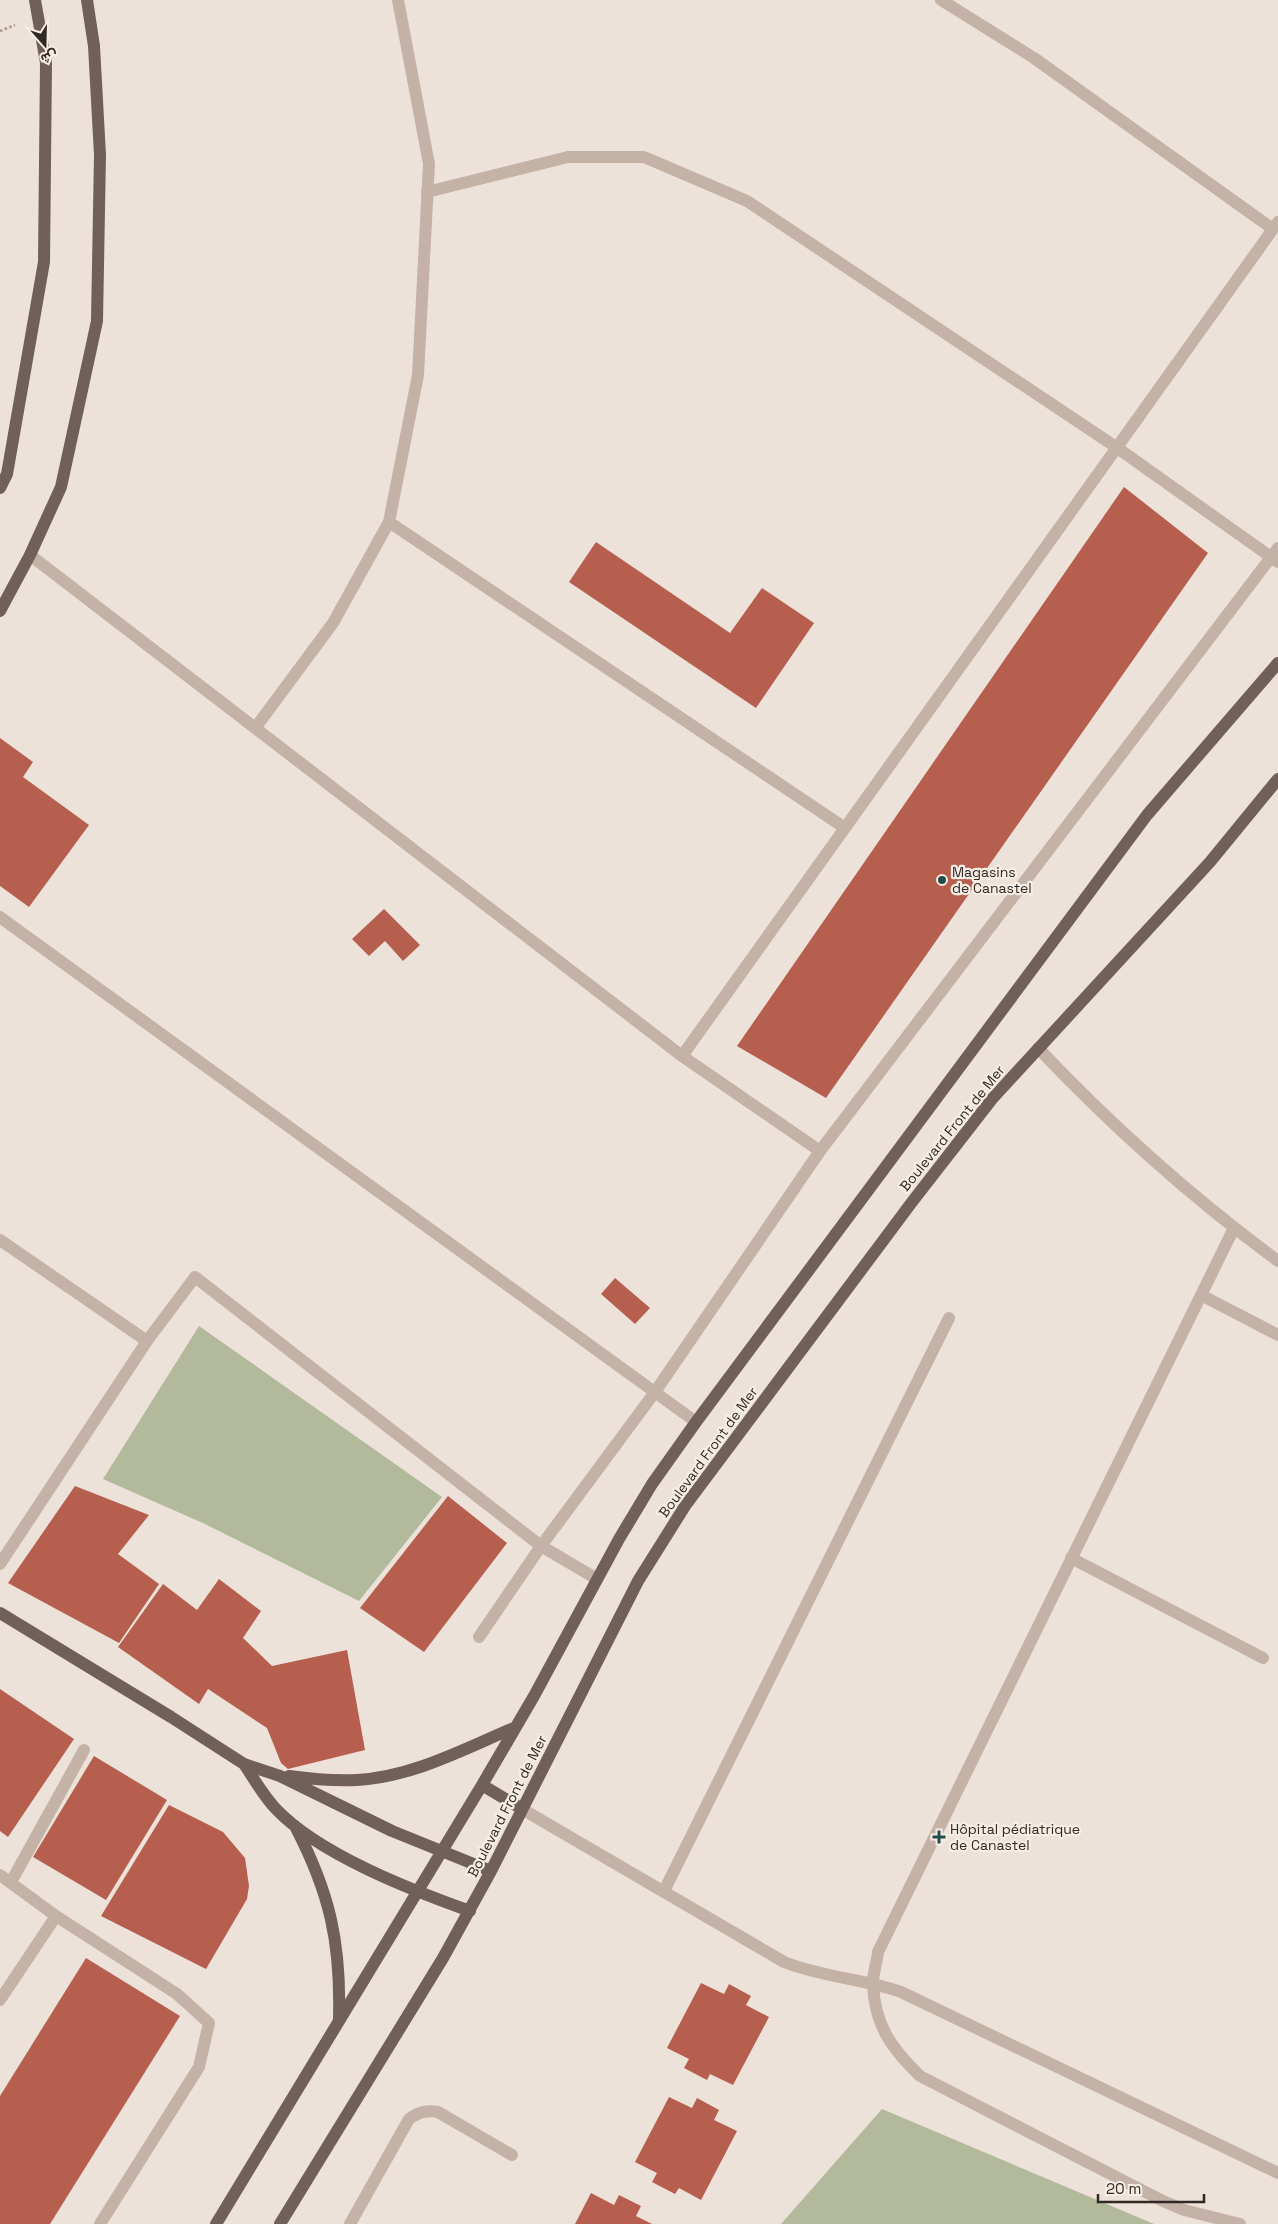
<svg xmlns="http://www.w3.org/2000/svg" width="1278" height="2224" font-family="'Space Grotesk',Vazirmatn,sans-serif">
	<rect width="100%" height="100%" fill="#ede2d9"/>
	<path fill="#b2ba9b" d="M199 1326 442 1497 359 1601 205 1524 103 1479Z
		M882 2109 1154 2224H781Z"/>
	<path fill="#b65f4e" d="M1124 487 1208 553 826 1098 737 1046Z
		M596 542 730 633 762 588 814 623 756 708 569 582Z
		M0 738 33 762 23 777 89 825 29 907 0 886Z
		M384 909 420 945 403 961 385 941 369 956 352 939Z
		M615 1278 650 1308 635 1324 601 1294Z
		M75 1486 149 1515 118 1554 159 1584 119 1643 8 1583Z
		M448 1496 507 1543 424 1652 360 1608Z
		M219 1579 261 1611 243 1638 272 1666 347 1650 365 1750 288 1769 281 1763 267 1728 208 1689 199 1704 118 1647 163 1584 197 1610Z
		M0 1689 74 1739 8 1837 0 1831Z
		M94 1756 167 1800 106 1900 33 1857Z
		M169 1805 223 1832 245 1858 249 1886 247 1899 206 1969 101 1916Z
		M86 1958 180 2016 50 2224H0V2096Z
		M701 1983 724 1994 729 1984 751 1996 746 2005 769 2017 733 2085 710 2074 707 2080 684 2068 689 2059 667 2048Z
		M669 2097 692 2108 697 2098 719 2110 714 2120 737 2131 701 2200 679 2188 675 2194 652 2182 657 2173 635 2162Z
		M591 2193 614 2205 619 2195 641 2206 636 2216 652 2224H575Z"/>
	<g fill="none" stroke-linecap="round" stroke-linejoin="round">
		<path stroke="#af9c91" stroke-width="3" stroke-dasharray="2.5 2.5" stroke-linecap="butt" d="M0 31 15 25"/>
		<path stroke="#c4b2a7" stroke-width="12" d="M941 0 1034 58 1273 229
			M427 192 568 157H644L747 201 1116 447 1278 562
			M389 522 845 828
			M30 555 682 1056 820 1151
			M256 727 333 623 389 522 418 375 429 164 398 0
			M0 917 696 1422
			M1038 1048C1110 1124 1194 1199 1278 1261
			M682 1056 1278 222
			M1234 1228 878 1952C877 1962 873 1973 873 1983 874 2025 892 2049 920 2076L1163 2201 1184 2210 1240 2224
			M0 1240 147 1341 195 1277 541 1546 597 1579
			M1201 1295 1278 1335
			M1071 1558 1263 1658
			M0 1564 147 1341
			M479 1637 541 1546 655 1392 820 1151 1278 548
			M522 1809 784 1962C822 1977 863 1979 901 1992L1278 2173
			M0 1875 56 1916 177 1994 209 2023 199 2067 100 2224
			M11 1882 84 1750
			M664 1891 949 1318
			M0 2000 56 1916
			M350 2224 409 2119C419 2112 426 2110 438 2112L512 2155"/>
		<path stroke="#715f59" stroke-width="12" d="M0 488 7 474 44 262 46 63 35 0
			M0 611 30 555 61 487 97 321 100 155 94 46 87 0
			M0 1613 171 1717 244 1764 280 1776 392 1831 491 1871
			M244 1764C254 1779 263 1795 275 1808 318 1854 411 1890 470 1911
			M289 1776C311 1779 334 1781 357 1780 413 1777 466 1748 516 1727
			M482 1785 522 1809
			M295 1826C330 1893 341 1943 339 2018
			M216 2224 482 1785 534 1696 619 1539 652 1484 696 1422 1147 815 1278 663
			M280 2224 443 1958 491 1871 638 1581 685 1506 912 1202 992 1099 1210 862 1278 779"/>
	</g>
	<g fill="#214d4d" stroke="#f6ede5" stroke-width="2">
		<circle cx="942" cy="880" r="5"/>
		<path d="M936.5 1829.5h5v5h5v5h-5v5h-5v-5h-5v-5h5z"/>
	</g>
	<g text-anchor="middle" stroke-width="4.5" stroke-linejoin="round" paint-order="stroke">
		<g font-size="14" fill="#312926" stroke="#f6ede5" text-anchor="start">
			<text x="952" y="877">Magasins<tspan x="952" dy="16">de Canastel</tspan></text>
			<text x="950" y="1834">Hôpital pédiatrique<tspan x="950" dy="16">de Canastel</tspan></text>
		</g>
		<g font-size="14" fill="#312926" stroke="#f6ede5">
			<text transform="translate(952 1128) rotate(-51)" y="5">Boulevard Front de Mer</text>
			<text transform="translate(708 1452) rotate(-54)" y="5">Boulevard Front de Mer</text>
			<text transform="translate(507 1806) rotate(-63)" y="5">Boulevard Front de Mer</text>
		</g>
	</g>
	<g transform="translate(45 45) rotate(160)" stroke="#f6ede5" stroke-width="4" paint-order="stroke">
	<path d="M0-4L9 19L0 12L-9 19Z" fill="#312926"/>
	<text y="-8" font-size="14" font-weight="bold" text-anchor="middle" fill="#312926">ش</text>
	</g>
	<path d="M1098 2194v8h106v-8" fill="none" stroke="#312926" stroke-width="2.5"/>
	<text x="1106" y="2194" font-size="15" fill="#312926" stroke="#f6ede5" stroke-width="4" paint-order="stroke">20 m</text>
</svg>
